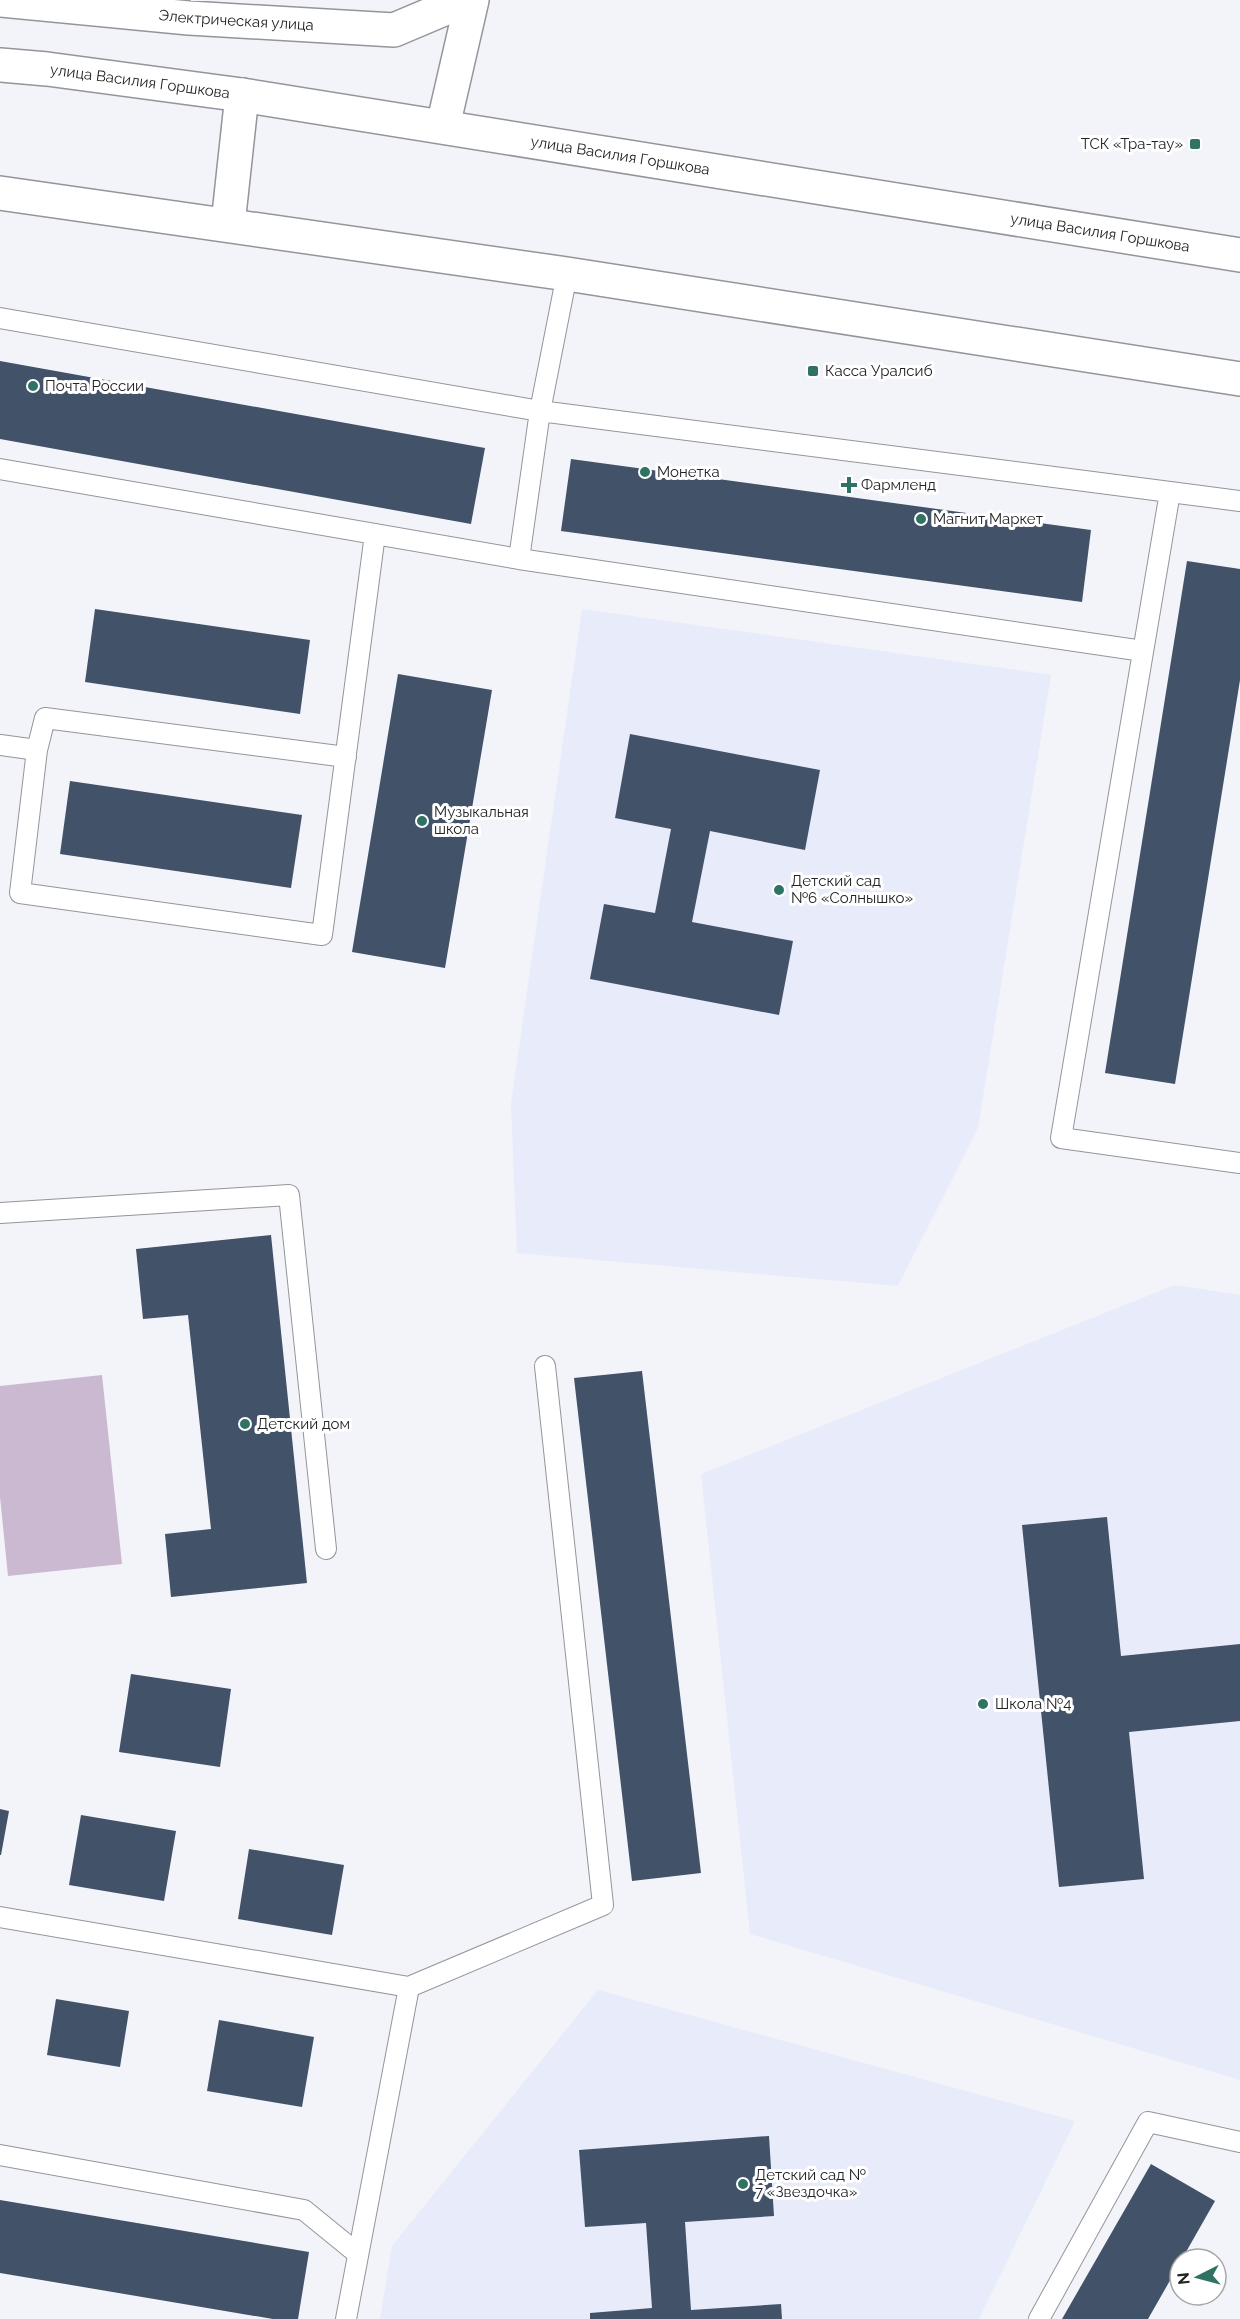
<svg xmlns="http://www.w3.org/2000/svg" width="1240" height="2319" font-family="Raleway,sans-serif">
	<rect width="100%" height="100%" fill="#f2f4fa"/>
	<path fill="#e8ebf9" d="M582 609 1051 675 978 1128 898 1286 517 1253 511 1104Z
		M1175 1285 1240 1295V2080L750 1934 701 1474Z
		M598 1990 1075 2121 979 2319H380L392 2246Z"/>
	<path fill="#cbb9d2" d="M102 1375 122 1564 8 1576 0 1497V1386Z"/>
	<path fill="#425268" d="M0 361 485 448 471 524 0 439Z
		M571 459 1091 530 1082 602 561 531Z
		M1187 561 1240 569V680L1175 1084 1105 1073Z
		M95 609 310 640 300 714 85 682Z
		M398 674 492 690 445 968 352 952Z
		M630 734 820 770 805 850 710 831 692 922 793 941 779 1015 590 979 604 904 655 913 671 829 615 818Z
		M70 781 302 815 291 888 60 854Z
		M271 1235 307 1583 171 1597 165 1534 211 1529 188 1315 143 1319 136 1249Z
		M642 1371 701 1873 632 1881 574 1378Z
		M1107 1517 1121 1656 1240 1644V1721L1129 1732 1144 1879 1059 1887 1022 1525Z
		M131 1674 231 1689 220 1767 119 1752Z
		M0 1809 9 1811 1 1855H0Z
		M81 1815 176 1831 164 1901 69 1885Z
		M249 1849 344 1865 332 1935 238 1919Z
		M56 1999 129 2011 120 2067 47 2055Z
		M219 2020 314 2037 302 2107 207 2091Z
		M769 2136 774 2216 685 2222 691 2310 781 2304 782 2319H590V2313L652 2308 646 2223 585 2227 579 2150Z
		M1151 2164 1215 2201 1182 2259H1180V2263L1148 2319H1062Z
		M0 2200 309 2252 298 2319H273L0 2273Z"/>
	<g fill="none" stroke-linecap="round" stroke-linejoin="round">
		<defs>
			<path id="service" d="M0 318 540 411 567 274
				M0 469 519 559 540 411 1170 492
				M1240 501 1170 492 1061 1138 1240 1163
				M519 559 1143 651
				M0 745 37 750 20 893 322 935 375 534
				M37 750 45 718 346 757
				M0 1213 289 1195 326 1549
				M0 1917 409 1987 603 1905 545 1366
				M0 2155 304 2210 358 2254
				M346 2319 409 1987
				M1039 2319 1148 2122 1240 2142"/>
			<g id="secondary">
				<path id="s1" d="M0 0 189 18 394 30 465 0"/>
				<path id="s2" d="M0 65 47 69 242 95 1240 255"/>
				<path d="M443 126 472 0"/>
				<path d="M0 193 567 274 1240 379"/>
				<path d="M228 224 242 95"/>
			</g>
		</defs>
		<use href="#service" stroke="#93959b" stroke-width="22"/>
		<use href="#secondary" stroke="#93959b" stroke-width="36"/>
		<use href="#service" stroke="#fff" stroke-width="20"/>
		<use href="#secondary" stroke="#fff" stroke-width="33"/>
	</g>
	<g fill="#307263" stroke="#fff" stroke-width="2">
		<rect x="1189" y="138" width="12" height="12" rx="3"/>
		<rect x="807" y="365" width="12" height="12" rx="3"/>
		<circle cx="33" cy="386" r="6"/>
		<circle cx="645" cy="472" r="6"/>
		<path d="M846 476h6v6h6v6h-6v6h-6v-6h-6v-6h6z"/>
		<circle cx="921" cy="519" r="6"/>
		<circle cx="422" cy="821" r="6"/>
		<circle cx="779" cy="890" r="6"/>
		<circle cx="245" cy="1424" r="6"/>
		<circle cx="983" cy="1704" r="6"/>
		<circle cx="743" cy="2184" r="6"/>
	</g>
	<g text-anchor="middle" stroke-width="6" stroke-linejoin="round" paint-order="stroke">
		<g font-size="15" fill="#232326" stroke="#fff">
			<text dy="5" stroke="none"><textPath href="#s1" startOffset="237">Электрическая улица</textPath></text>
			<text dy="5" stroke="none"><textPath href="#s2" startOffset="141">улица Василия Горшкова</textPath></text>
			<text dy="5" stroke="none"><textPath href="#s2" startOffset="627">улица Василия Горшкова</textPath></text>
			<text dy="5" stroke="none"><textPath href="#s2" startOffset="1113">улица Василия Горшкова</textPath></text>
		</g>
		<g font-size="15" fill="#232326" stroke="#fff" text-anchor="start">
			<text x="1183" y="149" text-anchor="end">ТСК «Тра-тау»</text>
			<text x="825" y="376">Касса Уралсиб</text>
			<text x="45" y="391">Почта России</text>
			<text x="657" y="477">Монетка</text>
			<text x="861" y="490">Фармленд</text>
			<text x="933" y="524">Магнит Маркет</text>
			<text x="434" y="817">Музыкальная<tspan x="434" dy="17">школа</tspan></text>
			<text x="791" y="886">Детский сад<tspan x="791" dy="17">№6 «Солнышко»</tspan></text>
			<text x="257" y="1429">Детский дом</text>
			<text x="995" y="1709">Школа №4</text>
			<text x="755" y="2180">Детский сад №<tspan x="755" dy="17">7 «Звездочка»</tspan></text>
		</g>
	</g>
	<g transform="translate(1198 2277) rotate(264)"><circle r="28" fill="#ffffff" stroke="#a7a7a8" stroke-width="1.5"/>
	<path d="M0-4.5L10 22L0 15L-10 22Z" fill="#307263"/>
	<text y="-9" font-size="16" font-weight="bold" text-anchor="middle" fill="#232326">N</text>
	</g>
</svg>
